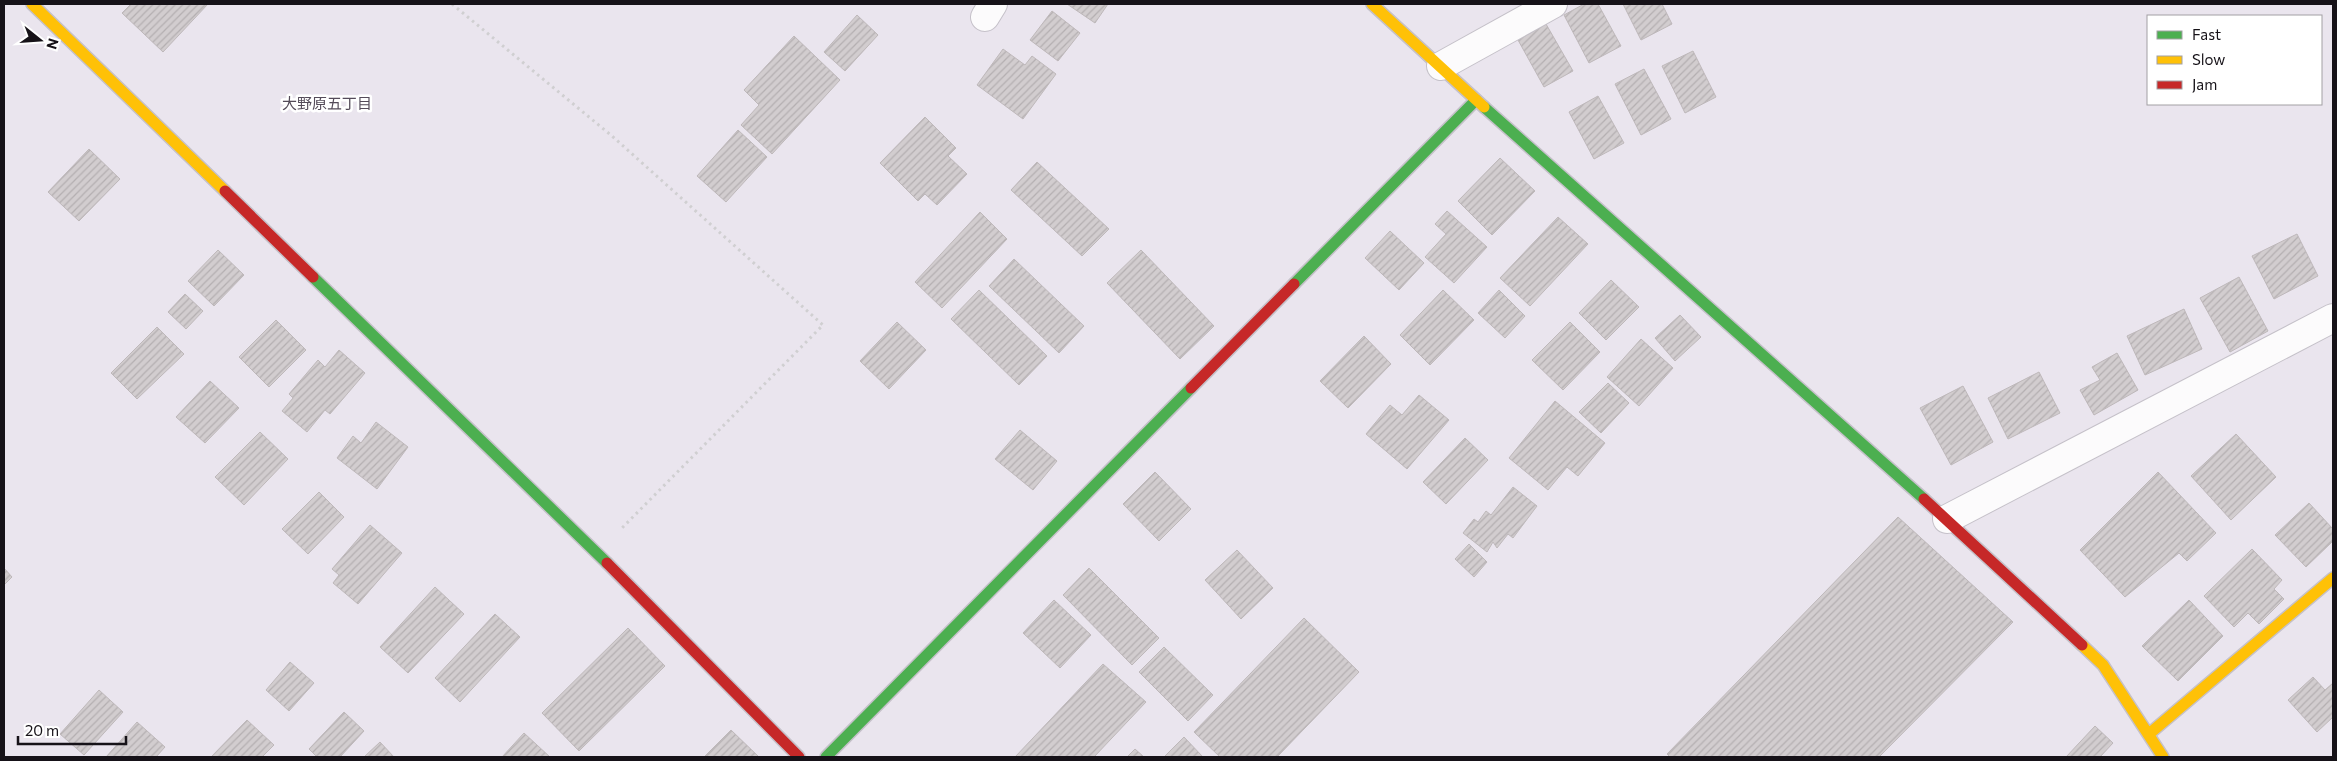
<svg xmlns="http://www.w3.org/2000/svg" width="2337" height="761" font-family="Commissioner,'Noto Sans JP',sans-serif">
	<defs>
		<pattern id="building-hatch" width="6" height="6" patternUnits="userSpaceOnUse" patternTransform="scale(1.25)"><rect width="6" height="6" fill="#d2cdcf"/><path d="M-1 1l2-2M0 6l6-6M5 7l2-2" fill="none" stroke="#b4afb1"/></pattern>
	</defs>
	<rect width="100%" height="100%" fill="#eae5ee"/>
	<path fill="url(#building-hatch)" stroke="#beb8ba" d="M131 4H208L163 52 122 13Z
		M1067 4H1108L1095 23Z
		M1584 4H1598L1621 46 1589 63 1564 15Z
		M1623 4H1662L1672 24 1641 40Z
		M1052 11 1080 33 1058 61 1030 40Z
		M857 15 878 35 845 71 824 52Z
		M1546 24 1573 71 1544 87 1518 40Z
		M794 36 840 80 772 154 741 125 759 105 744 90Z
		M1003 49 1025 65 1032 56 1056 74 1023 119 977 85Z
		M1693 51 1716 97 1685 113 1662 66Z
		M1644 69 1671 119 1641 135 1615 84Z
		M1598 96 1624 143 1594 159 1569 112Z
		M925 117 956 148 948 156 967 174 937 205 925 194 918 201 880 163Z
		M738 130 767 157 726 202 697 176Z
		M89 149 120 179 79 221 48 192Z
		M1500 158 1535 191 1492 235 1458 201Z
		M1037 162 1109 229 1082 256 1011 190Z
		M1447 211 1487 247 1454 283 1425 257 1446 234 1435 224Z
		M980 212 1007 239 942 308 915 282Z
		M1558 217 1588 244 1530 306 1500 278Z
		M1390 231 1424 263 1399 290 1365 258Z
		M2297 234 2318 276 2274 299 2252 256Z
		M218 250 244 275 214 306 188 281Z
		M1141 250 1214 326 1180 359 1107 283Z
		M1014 259 1084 326 1059 353 989 286Z
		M2239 277 2268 331 2230 352 2200 298Z
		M1611 280 1639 307 1606 340 1579 313Z
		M979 290 1047 356 1019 385 951 319Z
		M1443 290 1474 320 1430 365 1400 335Z
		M1499 290 1525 316 1505 338 1478 313Z
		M185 294 203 311 186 329 168 312Z
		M2184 309 2202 349 2145 375 2127 336Z
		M1680 315 1701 337 1675 361 1655 338Z
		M276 320 306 350 269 387 239 357Z
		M897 322 926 350 889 389 860 361Z
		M1570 322 1600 352 1563 390 1532 360Z
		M157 327 184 354 137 399 111 373Z
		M1364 336 1391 364 1348 408 1320 381Z
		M1641 339 1673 368 1639 406 1607 377Z
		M339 350 365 373 330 414 325 410 307 432 282 411 293 398 289 394 318 360 325 367Z
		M2117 353 2138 390 2094 415 2080 390 2100 380 2092 367Z
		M2039 372 2060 413 2008 439 1988 398Z
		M210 381 239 408 205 443 176 417Z
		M1608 383 1629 403 1601 433 1579 412Z
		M1963 386 1993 442 1951 465 1920 408Z
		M1419 395 1449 420 1407 469 1366 434 1390 405 1402 415Z
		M1555 401 1605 443 1578 476 1567 467 1548 490 1509 458Z
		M376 422 408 447 377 489 337 458 353 436 361 443Z
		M1020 430 1057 461 1033 490 995 459Z
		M260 432 288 459 244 505 215 477Z
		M2236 434 2276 477 2231 520 2191 476Z
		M1465 438 1488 460 1446 504 1423 482Z
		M1155 472 1191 509 1159 541 1123 504Z
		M2158 472 2216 533 2187 561 2179 553 2125 597 2080 550Z
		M1513 487 1537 506 1513 538 1508 534 1497 548 1493 542 1487 552 1463 533 1474 519 1478 522 1486 511 1491 515Z
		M319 492 344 517 308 554 282 529Z
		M2309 503 2333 529V541L2306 567 2275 535Z
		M1898 517 2013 622 1879 757H1670L1667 754Z
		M370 525 402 553 358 604 333 583 339 575 332 569Z
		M1469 544 1487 562 1474 577 1455 559Z
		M2252 549 2282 580 2274 589 2284 599 2259 624 2248 613 2234 627 2204 596Z
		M1237 550 1273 588 1241 619 1205 580Z
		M4 568 12 577 4 585Z
		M1089 568 1159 638 1132 665 1063 595Z
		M435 587 464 614 408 673 380 647Z
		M1054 600 1091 635 1060 668 1023 633Z
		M2189 600 2223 636 2178 681 2142 646Z
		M495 614 520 637 460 702 435 678Z
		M1304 618 1359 672 1277 757H1220L1194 732Z
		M628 628 665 666 579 751 542 713Z
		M1164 647 1213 695 1188 721 1139 672Z
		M290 662 314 683 289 711 266 690Z
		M1103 664 1146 702 1094 757H1015Z
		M2313 677 2325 690 2333 683V717L2317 732 2288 700Z
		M99 690 123 712 84 755 60 734Z
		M344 712 364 731 340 757H317L309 749Z
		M247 720 274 745 262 757H211Z
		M137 722 165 747 156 757H106Z
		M2095 726 2113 743 2100 757H2066Z
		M731 730 759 757H704Z
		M524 733 550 757H502Z
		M1184 737 1203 757H1164Z
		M380 742 394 757H364Z
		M1135 749 1144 757H1127Z"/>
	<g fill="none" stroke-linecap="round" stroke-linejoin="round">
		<defs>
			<path id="street" d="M985 17 993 4
				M1441 66 1553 4
				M1947 519 2333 318"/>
			<path id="fast" d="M1484 107 1924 499
				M313 277 607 563
				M1294 284 1476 100
				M826 757 1191 388"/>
			<path id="slow" d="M32 4 225 191
				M1372 4 1484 107
				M2082 645 2103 665 2163 757
				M2149 734 2333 578"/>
			<path id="jam" d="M225 191 313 277
				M1191 388 1294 284
				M1924 499 2082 645
				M607 563 799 757"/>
		</defs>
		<use href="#street" stroke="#c5c1c9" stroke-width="30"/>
		<use href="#fast" stroke="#c5c1c9" stroke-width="14"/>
		<use href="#slow" stroke="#c5c1c9" stroke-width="14"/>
		<use href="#jam" stroke="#c5c1c9" stroke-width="14"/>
		<path stroke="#d0cfd1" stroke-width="3" stroke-dasharray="2.5 4" stroke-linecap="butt" d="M452 4 612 136 823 325 620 530"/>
		<use href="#street" stroke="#fcfbfc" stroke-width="28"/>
		<use href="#fast" stroke="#4caf50" stroke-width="11"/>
		<use href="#slow" stroke="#ffc107" stroke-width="11"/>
		<use href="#jam" stroke="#c62828" stroke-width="11"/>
	</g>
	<g text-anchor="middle" stroke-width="5" stroke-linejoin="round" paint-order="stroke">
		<g font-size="15" fill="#544b59" stroke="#fff">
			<text x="327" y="109">大野原五丁目</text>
		</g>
	</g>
	<rect width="2337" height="761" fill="none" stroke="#161218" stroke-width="10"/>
	<rect x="2147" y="15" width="175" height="90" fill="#ffffff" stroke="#a2a0a3"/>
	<rect x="2157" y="31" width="25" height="8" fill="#4caf50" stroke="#a2a0a3"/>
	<text x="2192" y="40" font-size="15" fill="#161218">Fast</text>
	<rect x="2157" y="56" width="25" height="8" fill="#ffc107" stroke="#a2a0a3"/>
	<text x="2192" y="65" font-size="15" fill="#161218">Slow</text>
	<rect x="2157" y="81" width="25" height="8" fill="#c62828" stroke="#a2a0a3"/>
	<text x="2192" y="90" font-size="15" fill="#161218">Jam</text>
	<g transform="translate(40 40) rotate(107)" stroke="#ffffff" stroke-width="4" paint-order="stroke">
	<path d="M0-4L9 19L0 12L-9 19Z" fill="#161218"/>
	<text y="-8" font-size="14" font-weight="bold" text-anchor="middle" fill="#161218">N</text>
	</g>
	<path d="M18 736v8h108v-8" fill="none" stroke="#161218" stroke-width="2.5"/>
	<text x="25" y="736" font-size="15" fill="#161218" stroke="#ffffff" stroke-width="4" paint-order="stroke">20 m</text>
</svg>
